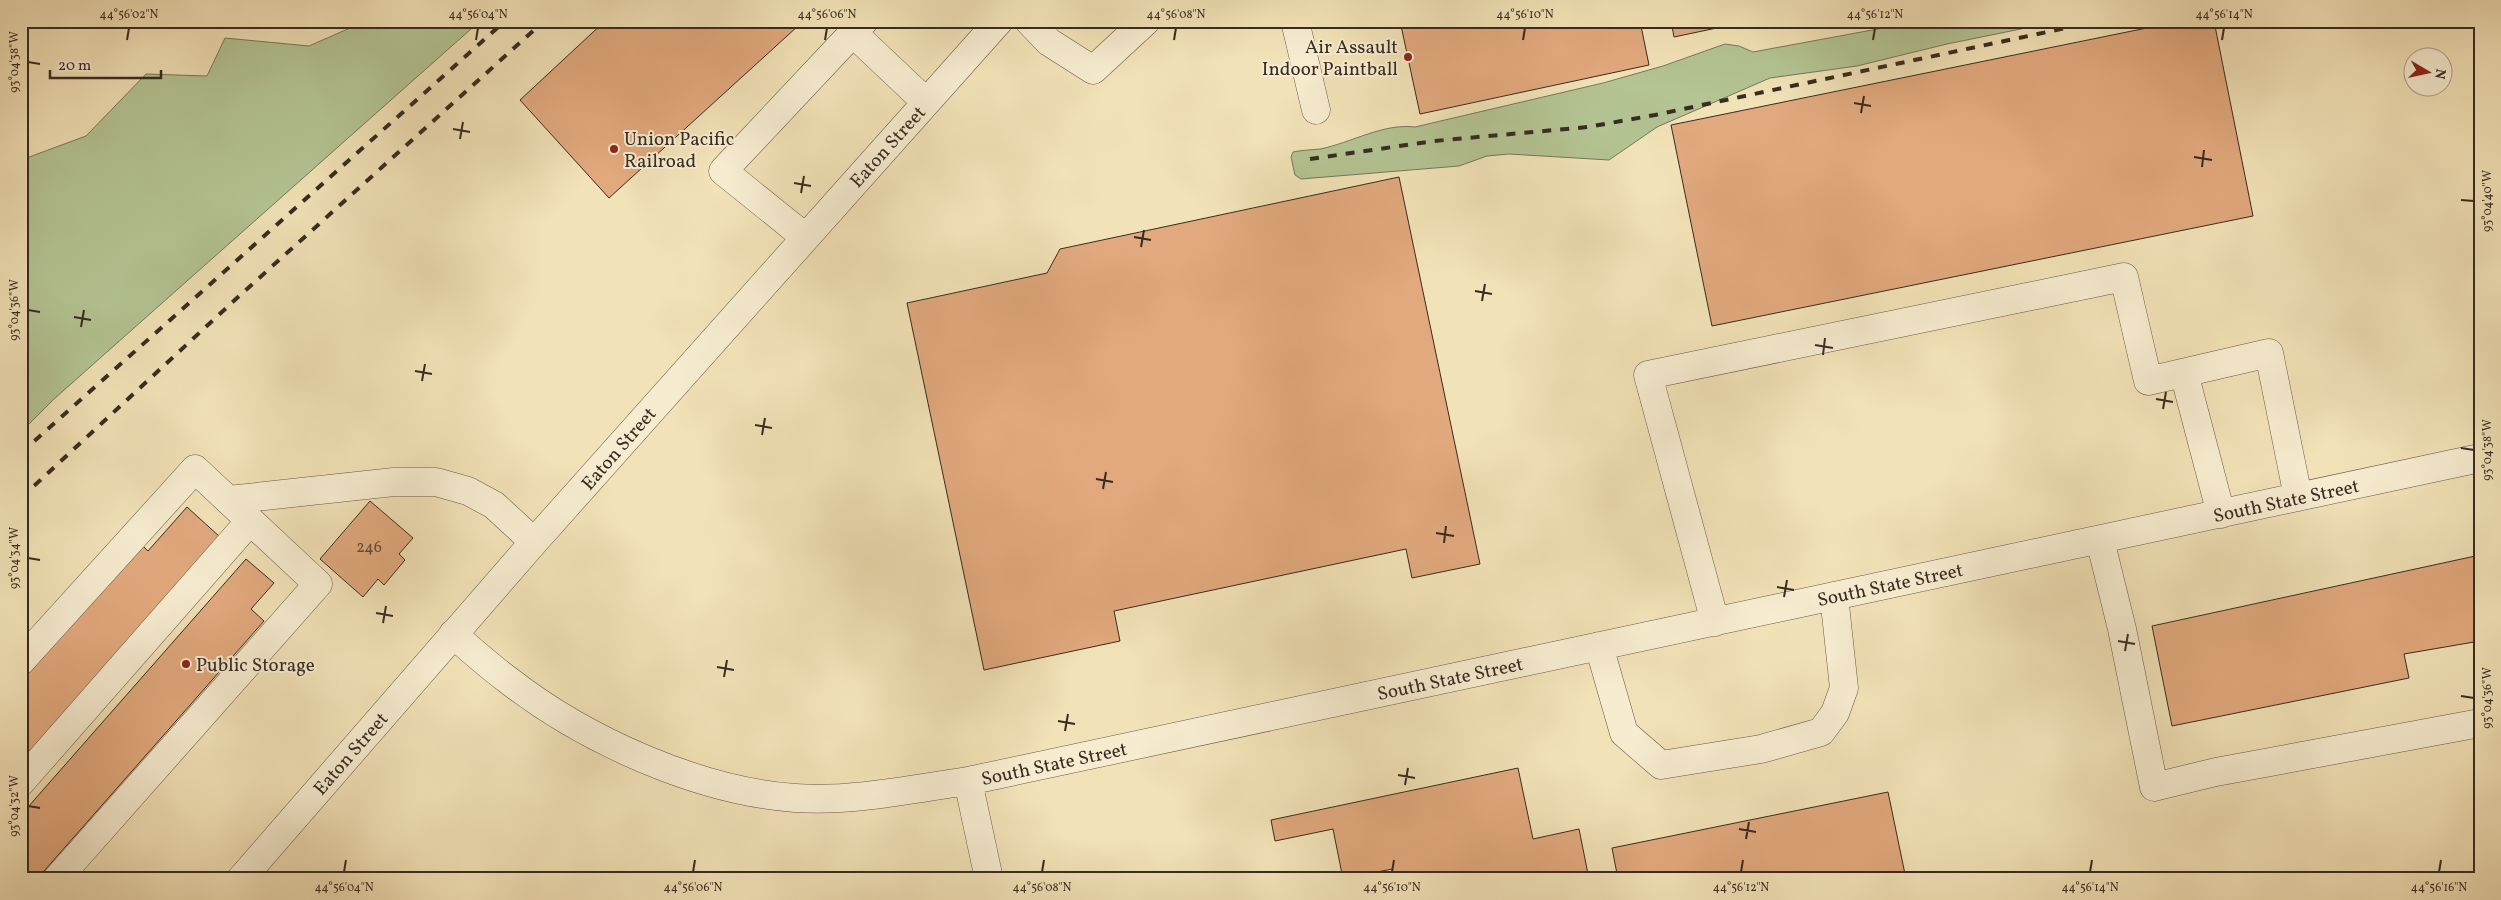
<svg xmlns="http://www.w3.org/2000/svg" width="2501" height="900" font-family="Vollkorn,serif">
	<rect width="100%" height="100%" fill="#f2e2b7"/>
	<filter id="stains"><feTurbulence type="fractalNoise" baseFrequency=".004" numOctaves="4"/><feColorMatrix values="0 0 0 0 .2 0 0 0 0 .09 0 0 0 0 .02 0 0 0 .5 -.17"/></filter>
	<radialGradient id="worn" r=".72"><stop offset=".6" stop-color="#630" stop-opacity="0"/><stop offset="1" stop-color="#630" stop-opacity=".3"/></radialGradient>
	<path fill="#b4c493" stroke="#76785a" d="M366 21H480L54 399 21 432V160L86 136 146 74 207 76 225 38 309 46Z
		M1921 21H2060L1947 44 1857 66 1770 78 1657 127 1609 160 1509 154 1487 156 1459 166 1301 179 1295 175 1291 157 1293 152C1302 150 1311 150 1320 149 1351 143 1383 123 1415 127L1603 83 1663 66 1725 44 1739 46 1753 52Z"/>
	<path fill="#e1a97d" stroke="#372b22" d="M605 21H793L798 26 609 198 520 100Z
		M1400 21H1640L1649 65 1420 114Z
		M1671 21H1750L1674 37Z
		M2181 21H2214L2253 216 1712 326 1671 125Z
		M1399 177 1480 564 1412 578 1406 549 1114 611 1120 641 984 670 907 303 1047 273 1060 249Z
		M370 501 413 538 399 554 405 560 384 585 378 579 363 597 320 559Z
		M187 507 220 537 21 762V682L142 545 148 551Z
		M2480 555V641L2404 654 2409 678 2172 726 2152 626Z
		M246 559 274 583 251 609 264 621 37 879H21V815Z
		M1518 768 1533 839 1579 829 1589 879H1394L1392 869 1343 879 1333 829 1275 841 1271 820Z
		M1888 792 1906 879H1618L1612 848Z"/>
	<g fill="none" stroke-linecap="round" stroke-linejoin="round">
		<defs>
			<path id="minor" d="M1029 21 1049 42 1093 70 1146 21
				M1295 21 1316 110
				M853 33 926 102
				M805 237 723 171 864 21
				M2184 373 2221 514
				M228 500 394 482H436L468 491 494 505 534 542
				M2100 540 2122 629 2154 787 2216 772 2480 723
				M1715 622 1648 375 2124 277 2148 381 2269 353 2298 497
				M453 634C471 650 489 666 508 680 585 740 698 791 795 798 853 802 912 789 968 781L2480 458
				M1599 646 1624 733 1661 765 1761 749 1821 732 1835 713 1844 688 1834 596
				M21 661 195 469 318 584 57 879
				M968 781 989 879
				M21 782 250 521
				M241 879 534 542 999 21"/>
		</defs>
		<use href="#minor" stroke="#665947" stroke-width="29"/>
		<use href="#minor" stroke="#f7ecd0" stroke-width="28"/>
		<path stroke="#372b22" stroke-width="4" stroke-dasharray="9 9" stroke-linecap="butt" d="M1310 159 1434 141 1588 127 1655 115 2099 21
			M21 453 505 21
			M21 498 237 298 544 21"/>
	</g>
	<path fill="none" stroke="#372b22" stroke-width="2" d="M127 40 129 28M476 40 478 28M825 40 827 28M1174 40 1176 28M1523 40 1525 28M1873 40 1875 28M2222 40 2224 28M28 62 40 64M1854 103 1871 106M1861 113 1864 96M453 129 470 132M460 139 463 122M2194 157 2212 160M2202 167 2204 150M794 183 811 186M801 193 804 176M2461 200 2474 201M1134 237 1151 240M1141 247 1144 230M1475 291 1492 294M1482 301 1485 284M28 310 40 312M74 317 91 320M81 327 84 310M1815 345 1833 348M1823 355 1825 338M415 371 432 374M422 381 425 364M2156 399 2173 402M2163 409 2166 392M755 425 772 428M762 435 765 418M2461 448 2474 450M1096 479 1113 482M1103 489 1106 472M1436 533 1454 536M1444 543 1446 526M28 558 40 560M1777 587 1794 590M1784 597 1787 580M376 613 393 616M383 623 386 606M2118 641 2135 644M2125 651 2128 634M717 667 734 670M724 677 727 660M2461 696 2474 698M1058 721 1075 724M1065 731 1068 714M1398 775 1415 778M1405 785 1408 768M28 806 40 808M1739 829 1756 832M1746 839 1749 822M344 872 346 860M693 872 695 860M1042 872 1044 860M1392 872 1394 860M1741 872 1743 860M2090 872 2092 860M2439 872 2441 860"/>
	<g fill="#8f2418" stroke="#f7ecd0" stroke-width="2">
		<circle cx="1408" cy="57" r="5"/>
		<circle cx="614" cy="149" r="5"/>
		<circle cx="186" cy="664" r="5"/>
	</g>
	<g text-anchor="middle" stroke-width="4" stroke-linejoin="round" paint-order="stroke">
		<g font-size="16" fill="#624a39">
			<text x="369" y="552">246</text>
		</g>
		<g font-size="19" fill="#372b22" stroke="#f7ecd0" text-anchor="start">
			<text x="1398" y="53" text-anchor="end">Air Assault<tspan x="1398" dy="22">Indoor Paintball</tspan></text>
			<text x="624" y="145">Union Pacific<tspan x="624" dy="22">Railroad</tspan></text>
			<text x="196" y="671">Public Storage</text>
		</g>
		<g font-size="19" fill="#372b22" stroke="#f7ecd0">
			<text transform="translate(887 146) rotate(-48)" y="7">Eaton Street</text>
			<text transform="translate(618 448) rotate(-49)" y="7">Eaton Street</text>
			<text transform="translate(2286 500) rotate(-12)" y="7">South State Street</text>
			<text transform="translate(1890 584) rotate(-12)" y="7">South State Street</text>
			<text transform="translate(1450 678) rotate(-12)" y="7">South State Street</text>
			<text transform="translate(350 753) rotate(-49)" y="7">Eaton Street</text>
			<text transform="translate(1054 763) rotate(-12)" y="7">South State Street</text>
		</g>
	</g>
	<rect width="2501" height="900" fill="none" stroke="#f2e2b7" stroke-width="55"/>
	<g transform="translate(2428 72) rotate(99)"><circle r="24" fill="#f7ecd0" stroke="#aa9f8a"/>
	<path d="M0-4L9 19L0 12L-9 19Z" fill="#8f2418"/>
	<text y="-8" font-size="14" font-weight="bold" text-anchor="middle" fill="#372b22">N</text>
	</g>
	<path d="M50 70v8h111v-8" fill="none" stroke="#372b22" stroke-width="2.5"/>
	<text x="58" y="70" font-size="15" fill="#372b22" stroke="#f7ecd0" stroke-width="4" paint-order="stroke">20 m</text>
	<rect x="28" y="28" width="2446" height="844" fill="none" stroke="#372b22" stroke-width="2"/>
	<g font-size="12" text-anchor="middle" fill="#372b22">
		<text x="129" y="18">44°56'02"N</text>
		<text x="478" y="18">44°56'04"N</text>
		<text x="827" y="18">44°56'06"N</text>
		<text x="1176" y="18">44°56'08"N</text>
		<text x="1525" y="18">44°56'10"N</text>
		<text x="1875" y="18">44°56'12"N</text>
		<text x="2224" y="18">44°56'14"N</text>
		<text transform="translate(14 62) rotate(-90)" y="4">93°04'38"W</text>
		<text transform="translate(2487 201) rotate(-90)" y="4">93°04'40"W</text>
		<text transform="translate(14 310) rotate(-90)" y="4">93°04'36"W</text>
		<text transform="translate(2487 450) rotate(-90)" y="4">93°04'38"W</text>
		<text transform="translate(14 558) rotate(-90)" y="4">93°04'34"W</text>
		<text transform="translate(2487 698) rotate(-90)" y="4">93°04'36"W</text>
		<text transform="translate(14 806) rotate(-90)" y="4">93°04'32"W</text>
		<text x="344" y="891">44°56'04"N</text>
		<text x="693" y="891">44°56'06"N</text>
		<text x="1042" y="891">44°56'08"N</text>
		<text x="1392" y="891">44°56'10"N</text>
		<text x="1741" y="891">44°56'12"N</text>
		<text x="2090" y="891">44°56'14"N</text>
		<text x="2439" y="891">44°56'16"N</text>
	</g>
	<rect width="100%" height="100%" filter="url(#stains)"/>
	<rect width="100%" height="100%" fill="url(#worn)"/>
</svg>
